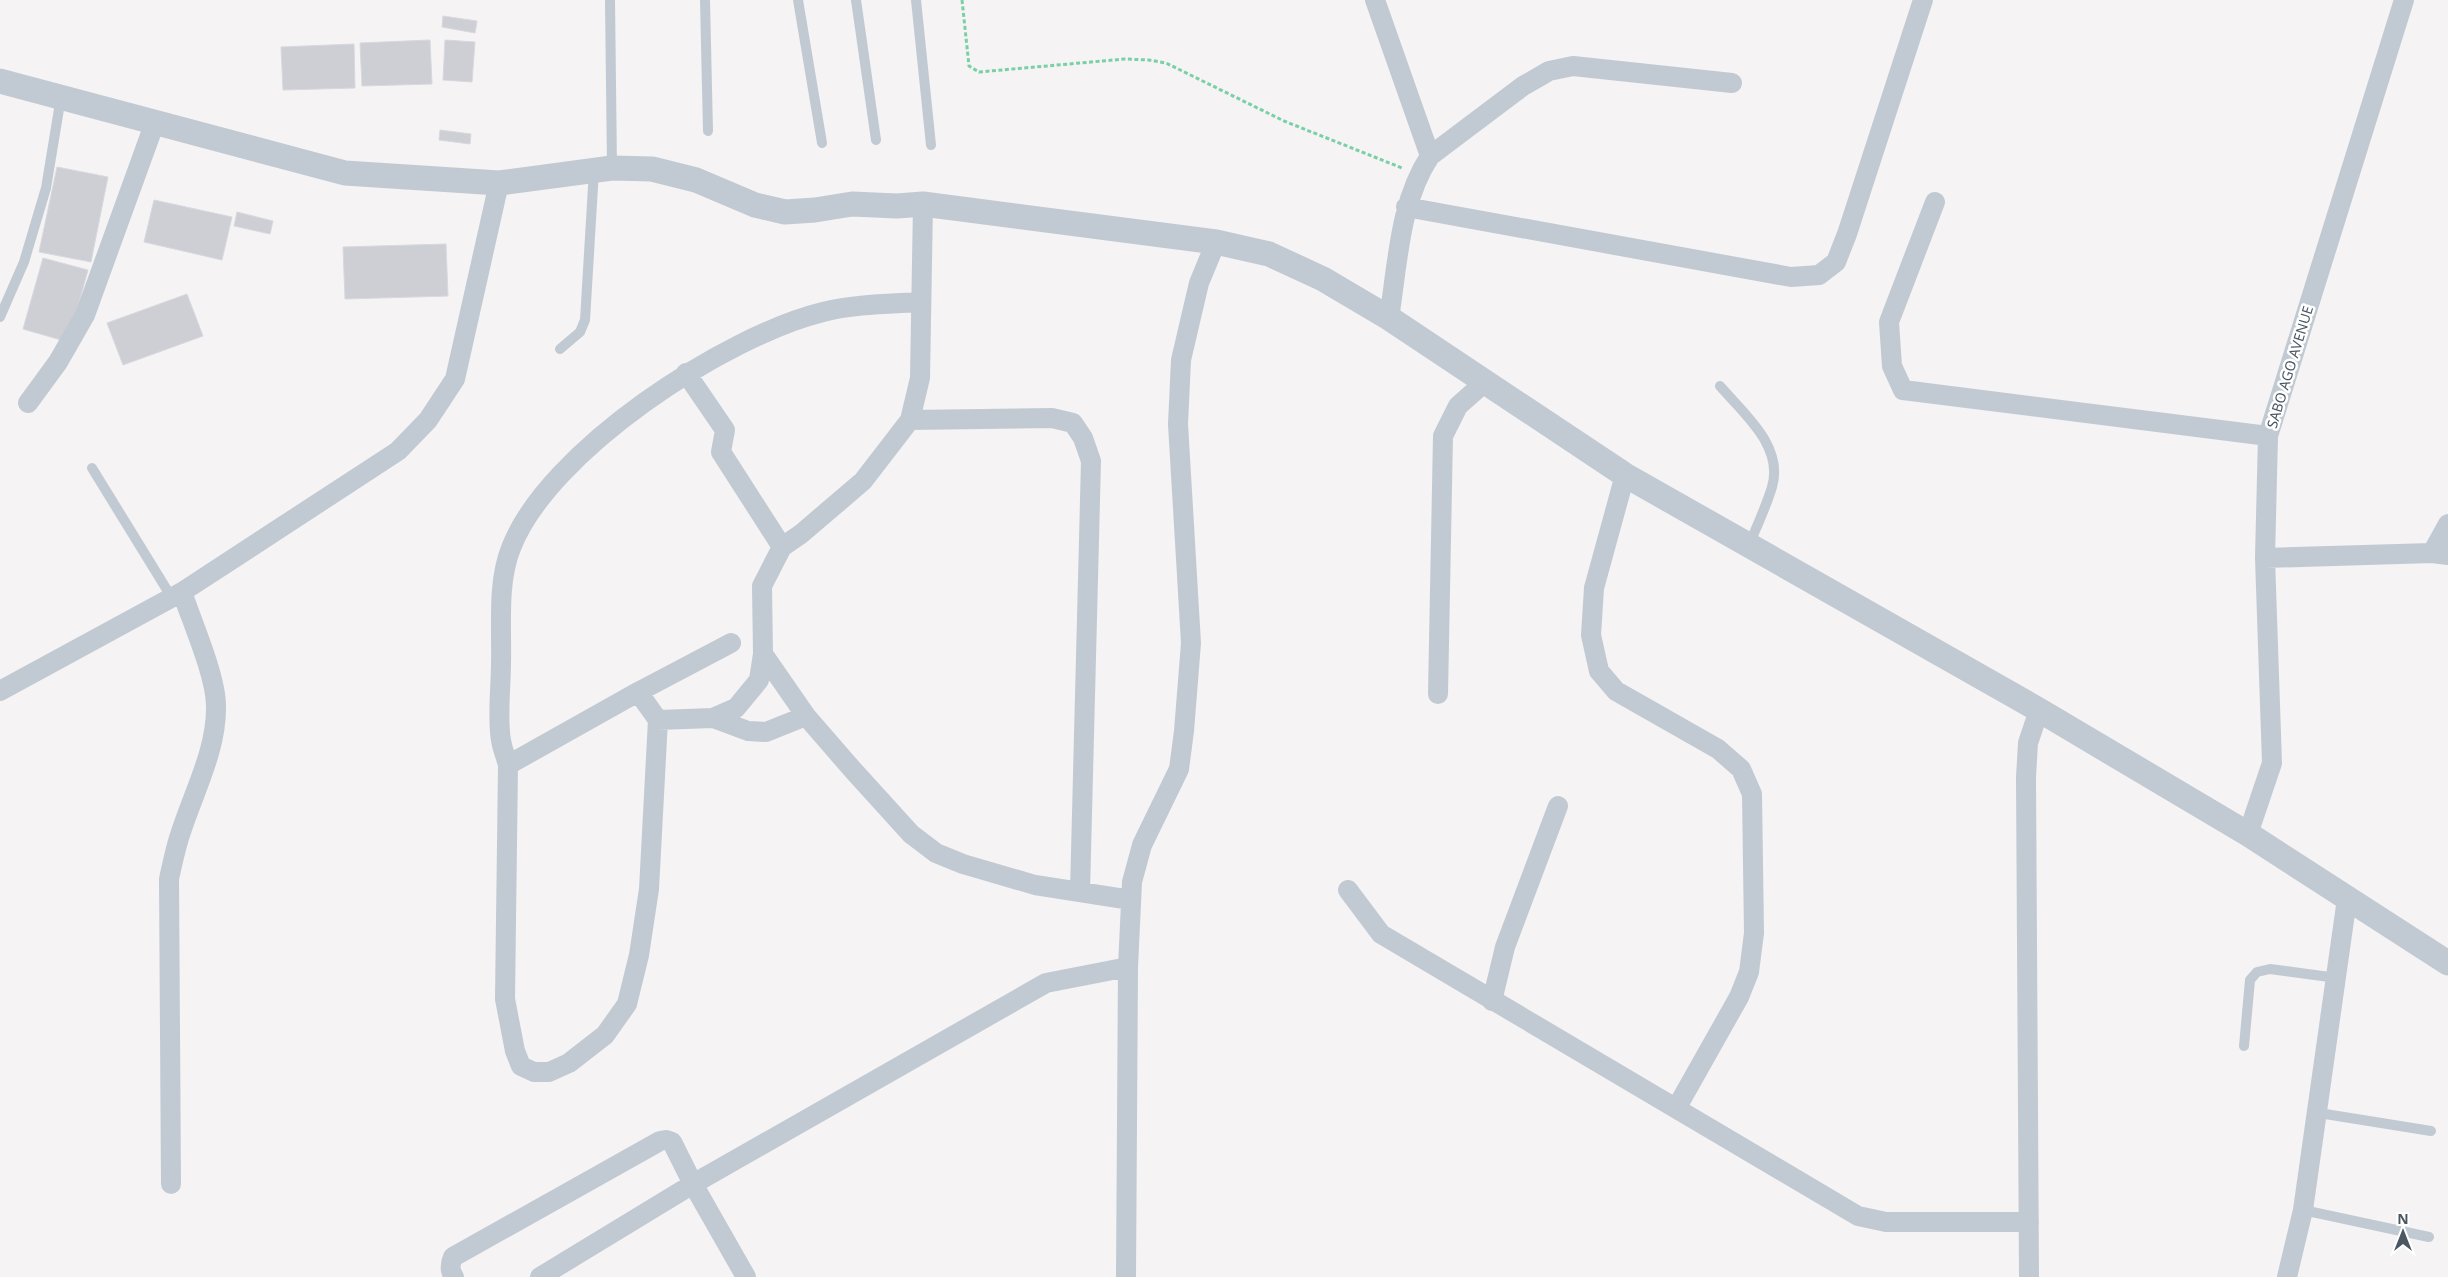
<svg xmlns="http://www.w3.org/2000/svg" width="2448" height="1277" font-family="'Noto Sans',sans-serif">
	<rect width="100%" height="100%" fill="#f5f3f3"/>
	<path fill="#cdcfd5" stroke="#d7d9de" d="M443 16 477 21 475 33 442 27Z
		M430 40 432 84 362 86 360 43Z
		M445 40 475 42 472 82 443 80Z
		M354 44 355 88 283 90 281 47Z
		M440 130 471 134 470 144 439 140Z
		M57 167 108 177 91 262 39 252Z
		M154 200 232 217 222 260 144 242Z
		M237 212 273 221 270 234 234 226Z
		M446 244 448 296 345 299 343 247Z
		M43 258 88 270 68 342 23 329Z
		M187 294 203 336 123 365 107 323Z"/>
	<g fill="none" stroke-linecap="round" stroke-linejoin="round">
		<path stroke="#7ad0a6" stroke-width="3" stroke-dasharray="4 2.5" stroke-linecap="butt" d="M962 0 969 66 979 72 1125 59 1149 60 1166 63 1284 121 1402 168"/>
		<path stroke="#c1cad2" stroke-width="10" d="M610 0 612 167
			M705 0 708 131
			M798 0 822 143
			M856 0 876 140
			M916 0 931 145
			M0 317 24 262 46 188 61 97
			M560 349 580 332 585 320 594 170
			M1720 386C1744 414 1784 446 1772 487 1766 507 1757 526 1749 545
			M92 468 172 598
			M2244 1046 2250 980 2257 972 2270 969 2337 978
			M2319 1113 2431 1131
			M2303 1210 2429 1237"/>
		<path stroke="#c1cad2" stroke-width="20" d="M1375 0 1430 156C1399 203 1398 263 1389 318
			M1430 156 1523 86 1549 71 1573 66 1732 83
			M1935 202 1889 322 1892 366 1903 390 2268 436
			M1406 207 1791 277 1819 275 1836 262 1847 234 1923 0
			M686 373 725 430 721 452 782 547
			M28 403 58 362 85 315 155 122
			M910 420 1052 418 1073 423 1083 438 1091 461 1080 892
			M1625 475 1594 588 1591 635 1599 671 1616 691 1718 749 1741 769 1752 794 1754 933 1749 972 1739 997 1677 1107
			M2432 553 2448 524
			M2265 558 2432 553 2448 555
			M763 654 806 716 852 769 911 834 936 853 963 864 1035 885 1131 900
			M0 691 182 592 398 451 428 420 455 379 499 183
			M638 692 658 720 649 889 639 955 627 1004 605 1035 569 1063 549 1072H534L521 1066 515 1051 505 999 508 765Z
			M638 692 731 643
			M1438 694 1443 436 1458 406 1485 382
			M713 718 748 731 766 732 806 716
			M658 720 713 718 736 708 759 680 763 654 762 586 782 547 801 534 863 481 910 420 920 378 923 204
			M508 765C506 757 502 748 501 740 497 719 501 686 501 664 502 626 497 583 511 548 548 451 725 336 823 312 854 304 889 304 921 302
			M2248 834 2272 763 2265 558 2268 436 2404 0
			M1348 890 1381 934 1858 1216 1886 1222H2029
			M1492 1001 1505 947 1558 806
			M171 1184 169 879C172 865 175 851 179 838 192 795 217 751 216 706 216 676 192 622 182 592
			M454 1277C449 1270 450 1264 453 1257L660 1141 666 1140 672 1142 693 1184 746 1277
			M540 1277 693 1184 1046 983 1128 967
			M1126 1277 1128 967 1132 882 1142 845 1179 769 1184 731 1191 643 1178 424 1181 360 1199 283 1216 242
			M2029 1277 2026 777 2028 743 2039 710
			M2287 1277 2303 1210 2347 899"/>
		<path stroke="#c1cad2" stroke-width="25" d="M0 81 345 173 499 183 612 168 652 169 696 180 755 205 785 212 815 210 852 204 897 206 923 204 1216 242 1269 254 1323 279 1389 318 1625 475 2039 710 2248 834 2448 963"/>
	</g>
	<g text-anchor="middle" stroke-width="5" stroke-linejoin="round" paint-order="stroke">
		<g font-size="14" fill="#4a5661" stroke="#fff">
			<text transform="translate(2290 367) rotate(-73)" y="5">SABO AGO AVENUE</text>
		</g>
	</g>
	<g transform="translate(2403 1232)" stroke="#ffffff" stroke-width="4" paint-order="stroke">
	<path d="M0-4L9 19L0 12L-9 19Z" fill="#4a5661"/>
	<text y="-8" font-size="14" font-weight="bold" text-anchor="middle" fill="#4a5661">N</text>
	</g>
</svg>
